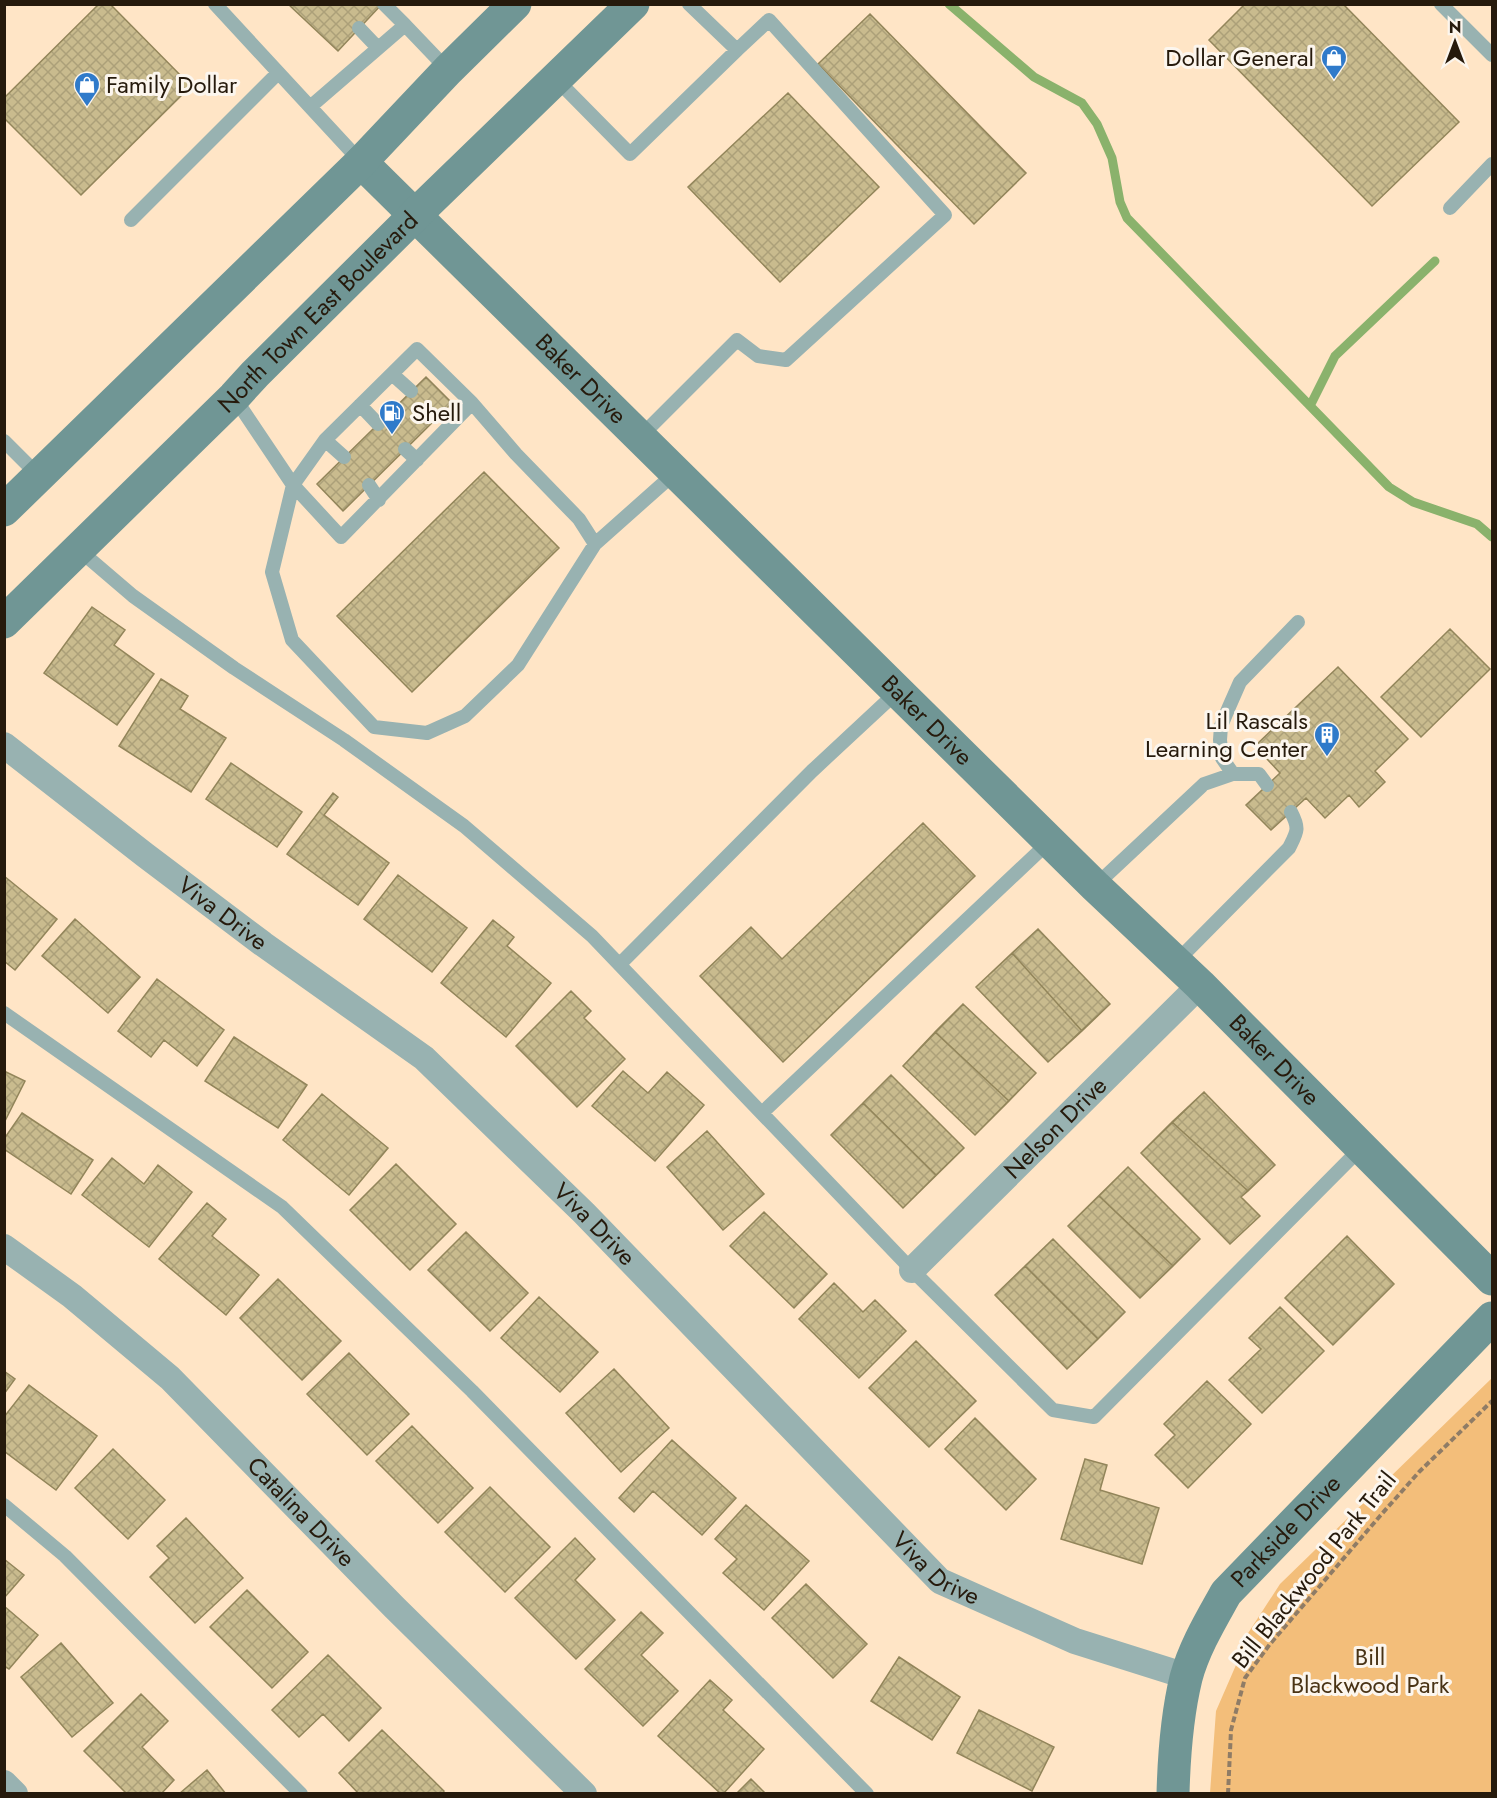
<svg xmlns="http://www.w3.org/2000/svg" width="1497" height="1798" font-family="Jost,sans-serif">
	<defs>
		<pattern id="building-cross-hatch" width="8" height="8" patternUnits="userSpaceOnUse" patternTransform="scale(1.5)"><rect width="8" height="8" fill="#c9bb8e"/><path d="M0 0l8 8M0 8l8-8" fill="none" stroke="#aca079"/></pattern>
	</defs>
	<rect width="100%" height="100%" fill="#ffe5c6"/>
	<path fill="#f3be7a" d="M1492 1378V1793H1210L1216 1711 1236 1665 1241 1644 1280 1584Z"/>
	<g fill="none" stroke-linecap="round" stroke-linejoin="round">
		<path stroke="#8ab26c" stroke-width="9" d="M949 4 1034 77 1082 103 1097 124 1112 158 1120 202 1127 218 1389 487 1413 502 1477 524 1492 537
			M1310 406 1335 356 1435 261"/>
	</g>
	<path fill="url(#building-cross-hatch)" stroke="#92855a" stroke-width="1.5" d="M99 4H110L191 86 81 195 4 118V98Z
		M288 4H382L338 51Z
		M1245 4H1343L1459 122 1372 206 1209 40Z
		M870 14 1026 173 974 224 818 64Z
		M788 93 879 187 780 282 688 187Z
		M426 377 452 403 343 511 317 484Z
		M484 472 559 548 412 692 337 616Z
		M92 607 125 630 114 645 154 674 117 725 44 673Z
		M1450 629 1490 669 1421 737 1381 697Z
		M1338 667 1408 739 1375 771 1385 782 1359 807 1349 795 1325 818 1306 798 1271 830 1246 805 1280 773 1255 746Z
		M161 679 188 696 180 709 226 738 191 792 119 746Z
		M231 763 302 812 277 847 206 799Z
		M333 793 338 797 324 815 389 863 358 905 287 854Z
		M923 823 975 876 783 1062 700 976 751 927 782 959Z
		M398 875 467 928 432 972 364 919Z
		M4 876 57 919 15 970 4 961Z
		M75 919 140 977 108 1013 42 956Z
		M493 920 514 937 507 946 551 983 506 1037 441 983Z
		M1038 929 1110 1004 1048 1062 976 987Z
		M1038 929 1110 1004 1082 1031 1012 953Z
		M1012 953 1082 1031 1048 1062 976 987Z
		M157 979 224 1030 197 1066 164 1040 151 1057 118 1031Z
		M571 991 591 1011 584 1018 625 1059 577 1107 516 1046Z
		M963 1004 1036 1073 975 1135 903 1066Z
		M963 1004 1036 1073 1009 1101 935 1032Z
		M935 1032 1009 1101 975 1135 903 1066Z
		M234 1037 307 1085 278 1128 205 1081Z
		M4 1071 25 1081 4 1123Z
		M623 1071 648 1093 667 1072 704 1105 655 1161 592 1106Z
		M891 1075 964 1148 903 1208 831 1135Z
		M891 1075 964 1148 936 1175 863 1103Z
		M1204 1092 1275 1165 1241 1197 1260 1216 1230 1244 1141 1153Z
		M1204 1092 1275 1165 1248 1191 1172 1122Z
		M322 1094 388 1148 349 1195 283 1140Z
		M863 1103 936 1175 903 1208 831 1135Z
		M22 1113 93 1160 71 1194 4 1149V1139Z
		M1172 1122 1248 1191 1241 1197 1260 1216 1230 1244 1141 1153Z
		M707 1131 764 1194 723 1230 667 1167Z
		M112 1158 144 1184 158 1165 192 1192 149 1247 82 1195Z
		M396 1164 456 1224 410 1270 350 1210Z
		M1128 1167 1200 1239 1140 1298 1068 1226Z
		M1128 1167 1200 1239 1173 1266 1099 1196Z
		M1099 1196 1173 1266 1140 1298 1068 1226Z
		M207 1203 226 1219 212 1236 259 1275 226 1315 159 1259Z
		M764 1212 827 1274 794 1308 730 1246Z
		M466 1232 528 1293 490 1331 428 1270Z
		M1347 1236 1394 1284 1333 1345 1285 1298Z
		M1053 1239 1125 1312 1098 1339 1025 1266Z
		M1025 1266 1098 1339 1067 1369 995 1295Z
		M278 1279 341 1341 302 1380 240 1318Z
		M834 1283 863 1312 875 1300 906 1331 859 1378 799 1319Z
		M539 1297 598 1352 560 1392 501 1338Z
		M1280 1307 1324 1351 1262 1413 1229 1380 1261 1349 1249 1338Z
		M916 1341 976 1401 929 1447 869 1388Z
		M349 1353 409 1414 367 1455 307 1394Z
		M614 1369 669 1428 621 1472 566 1413Z
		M4 1371 15 1379 4 1394Z
		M1207 1381 1251 1424 1188 1488 1155 1455 1175 1435 1164 1424Z
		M29 1385 97 1436 56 1490 4 1451V1417Z
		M975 1418 1036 1479 1006 1510 945 1449Z
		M412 1426 473 1488 438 1523 376 1461Z
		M672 1440 736 1498 702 1535 653 1491 634 1512 619 1498Z
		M113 1449 165 1500 128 1539 75 1488Z
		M1085 1459 1107 1465 1100 1490 1159 1508 1142 1564 1061 1539Z
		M490 1487 550 1547 505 1592 445 1532Z
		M746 1505 809 1561 764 1610 723 1573 737 1559 715 1539Z
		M186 1518 243 1578 195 1623 150 1577 169 1558 157 1546Z
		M575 1538 595 1559 575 1580 615 1620 576 1659 515 1598Z
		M4 1559 24 1575 4 1598Z
		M806 1584 867 1644 833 1678 772 1618Z
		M247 1590 308 1652 272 1688 210 1627Z
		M4 1606 38 1635 9 1669 4 1666Z
		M641 1612 663 1633 641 1655 678 1691 643 1726 585 1669Z
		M61 1643 113 1703 72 1737 21 1677Z
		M328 1655 381 1708 349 1741 323 1714 299 1737 272 1710Z
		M899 1657 960 1697 932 1740 871 1701Z
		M710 1680 732 1700 723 1710 764 1749 723 1794H721L658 1736Z
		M141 1694 168 1721 142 1747 174 1780 161 1794H127L84 1751Z
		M979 1710 1054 1747 1032 1791 957 1753Z
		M382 1730 444 1791 442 1794H359L339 1773Z
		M207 1770 226 1794H179Z
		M751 1779 766 1794H736Z"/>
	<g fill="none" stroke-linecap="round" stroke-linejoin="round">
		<path stroke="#8f7c66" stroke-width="4" stroke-dasharray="6 3" stroke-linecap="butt" d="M1228 1794 1231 1730 1245 1678 1270 1644 1380 1516 1419 1472 1492 1401"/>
		<path stroke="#98b2b1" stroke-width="14" d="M215 4 361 162
			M384 4 405 25
			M1441 4 1492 55
			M359 28 378 48
			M556 79 630 154 737 50 689 4
			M310 107 405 25 448 70
			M1450 208 1492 164
			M131 220 278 73
			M392 374 411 391
			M234 397 293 485 341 537 472 403 516 454 579 519 595 544 676 472
			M472 403 417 349 325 440 293 485 272 572 292 640 374 727 427 733 465 716 518 665 595 544
			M360 405 378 424
			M640 437 737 340 758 356 786 360 945 215 769 20 737 50
			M325 440 344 457
			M4 441 39 476
			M405 449 417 460
			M369 485 379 500
			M78 549 133 596 234 668 344 740 464 826 592 936 912 1270 1053 1410 1094 1417 1362 1147
			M1233 774 1222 758 1220 740 1221 726 1229 707 1240 682 1298 622
			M1095 886 1204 784 1233 774H1259L1267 785
			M1176 962 1289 848C1297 832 1300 829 1291 812
			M620 964 812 771 898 691
			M4 1013 282 1207 472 1391 867 1794
			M763 1112 1050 841
			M4 1505 65 1556 301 1794"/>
		<g stroke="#98b2b1" stroke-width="26">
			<path id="s1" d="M4 745 145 855 263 944 424 1058 584 1213 940 1581 1075 1641 1186 1676"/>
			<path id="s2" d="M4 1247 72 1296 170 1378 394 1607 584 1794"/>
			<path id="s3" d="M912 1270 1200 985"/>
			<path d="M4 1783 15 1794"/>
		</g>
		<g stroke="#709695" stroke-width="33">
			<path id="s4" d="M361 162 1095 886 1200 985 1492 1279"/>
			<path d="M4 510 361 162 448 70 515 4"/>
			<path id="s5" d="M4 622 234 397 255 374 415 215 633 4"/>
			<path id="s6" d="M1173 1794C1174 1755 1177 1715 1186 1678 1194 1648 1211 1620 1226 1593L1492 1318"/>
		</g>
	</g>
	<defs>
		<symbol id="shop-pin" viewBox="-11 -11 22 30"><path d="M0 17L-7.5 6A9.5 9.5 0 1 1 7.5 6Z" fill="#2f7aca" stroke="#fcf6ee"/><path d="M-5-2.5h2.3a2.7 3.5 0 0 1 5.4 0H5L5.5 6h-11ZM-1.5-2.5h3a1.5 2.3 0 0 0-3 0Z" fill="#fff"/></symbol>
		<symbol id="fuel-pin" viewBox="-11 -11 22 30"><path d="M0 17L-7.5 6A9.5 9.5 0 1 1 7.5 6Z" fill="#2f7aca" stroke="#fcf6ee"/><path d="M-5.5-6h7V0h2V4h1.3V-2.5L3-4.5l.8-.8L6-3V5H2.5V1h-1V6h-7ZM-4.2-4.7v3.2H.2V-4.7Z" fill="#fff"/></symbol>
		<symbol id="building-pin" viewBox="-11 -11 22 30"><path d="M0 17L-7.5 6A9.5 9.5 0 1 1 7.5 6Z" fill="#2f7aca" stroke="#fcf6ee"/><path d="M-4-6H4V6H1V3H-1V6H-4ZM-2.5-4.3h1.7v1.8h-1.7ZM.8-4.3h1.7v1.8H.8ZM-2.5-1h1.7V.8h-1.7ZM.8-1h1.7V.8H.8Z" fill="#fff"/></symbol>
	</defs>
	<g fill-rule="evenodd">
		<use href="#shop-pin" x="1319" y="43" width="30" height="40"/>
		<use href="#shop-pin" x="72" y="70" width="30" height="40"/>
		<use href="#fuel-pin" x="377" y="398" width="30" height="40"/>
		<use href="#building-pin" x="1312" y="720" width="30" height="40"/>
	</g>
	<g text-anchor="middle" stroke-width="6" stroke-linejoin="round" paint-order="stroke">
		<g font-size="24" fill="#261a0c" stroke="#fcf6ee" text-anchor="end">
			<text x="1314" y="66">Dollar General</text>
			<text x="106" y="93" text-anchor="start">Family Dollar</text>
			<text x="412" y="421" text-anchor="start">Shell</text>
			<text x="1308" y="729">Lil Rascals<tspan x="1308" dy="28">Learning Center</tspan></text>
		</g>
		<g font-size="24" fill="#261a0c" stroke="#fcf6ee">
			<text dy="8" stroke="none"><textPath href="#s5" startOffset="441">North Town East Boulevard</textPath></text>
			<text dy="8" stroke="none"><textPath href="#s4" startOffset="309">Baker Drive</textPath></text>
			<text dy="8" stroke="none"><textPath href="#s4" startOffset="795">Baker Drive</textPath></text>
			<text dy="8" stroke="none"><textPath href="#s1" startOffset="276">Viva Drive</textPath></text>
			<text dy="8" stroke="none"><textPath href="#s4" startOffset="1281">Baker Drive</textPath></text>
			<text dy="8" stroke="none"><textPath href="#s3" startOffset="202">Nelson Drive</textPath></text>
			<text dy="8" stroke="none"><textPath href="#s1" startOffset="762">Viva Drive</textPath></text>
			<text dy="8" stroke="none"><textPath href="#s2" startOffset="399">Catalina Drive</textPath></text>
			<text dy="8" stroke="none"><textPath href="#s6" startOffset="297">Parkside Drive</textPath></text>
			<text dy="8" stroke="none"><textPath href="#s1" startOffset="1248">Viva Drive</textPath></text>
			<text transform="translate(1314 1570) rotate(-51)" y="8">Bill Blackwood Park Trail</text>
		</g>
		<g font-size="24" fill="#493315" stroke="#fcf6ee">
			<text x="1370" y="1665">Bill<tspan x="1370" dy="28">Blackwood Park</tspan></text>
		</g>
	</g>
	<rect width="1497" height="1798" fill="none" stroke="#261a0c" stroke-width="12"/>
	<g transform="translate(1455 42)" stroke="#fcf6ee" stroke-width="4.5" paint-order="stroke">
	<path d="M0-4.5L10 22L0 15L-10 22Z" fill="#261a0c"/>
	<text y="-9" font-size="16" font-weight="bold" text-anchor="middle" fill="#261a0c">N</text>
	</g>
</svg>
